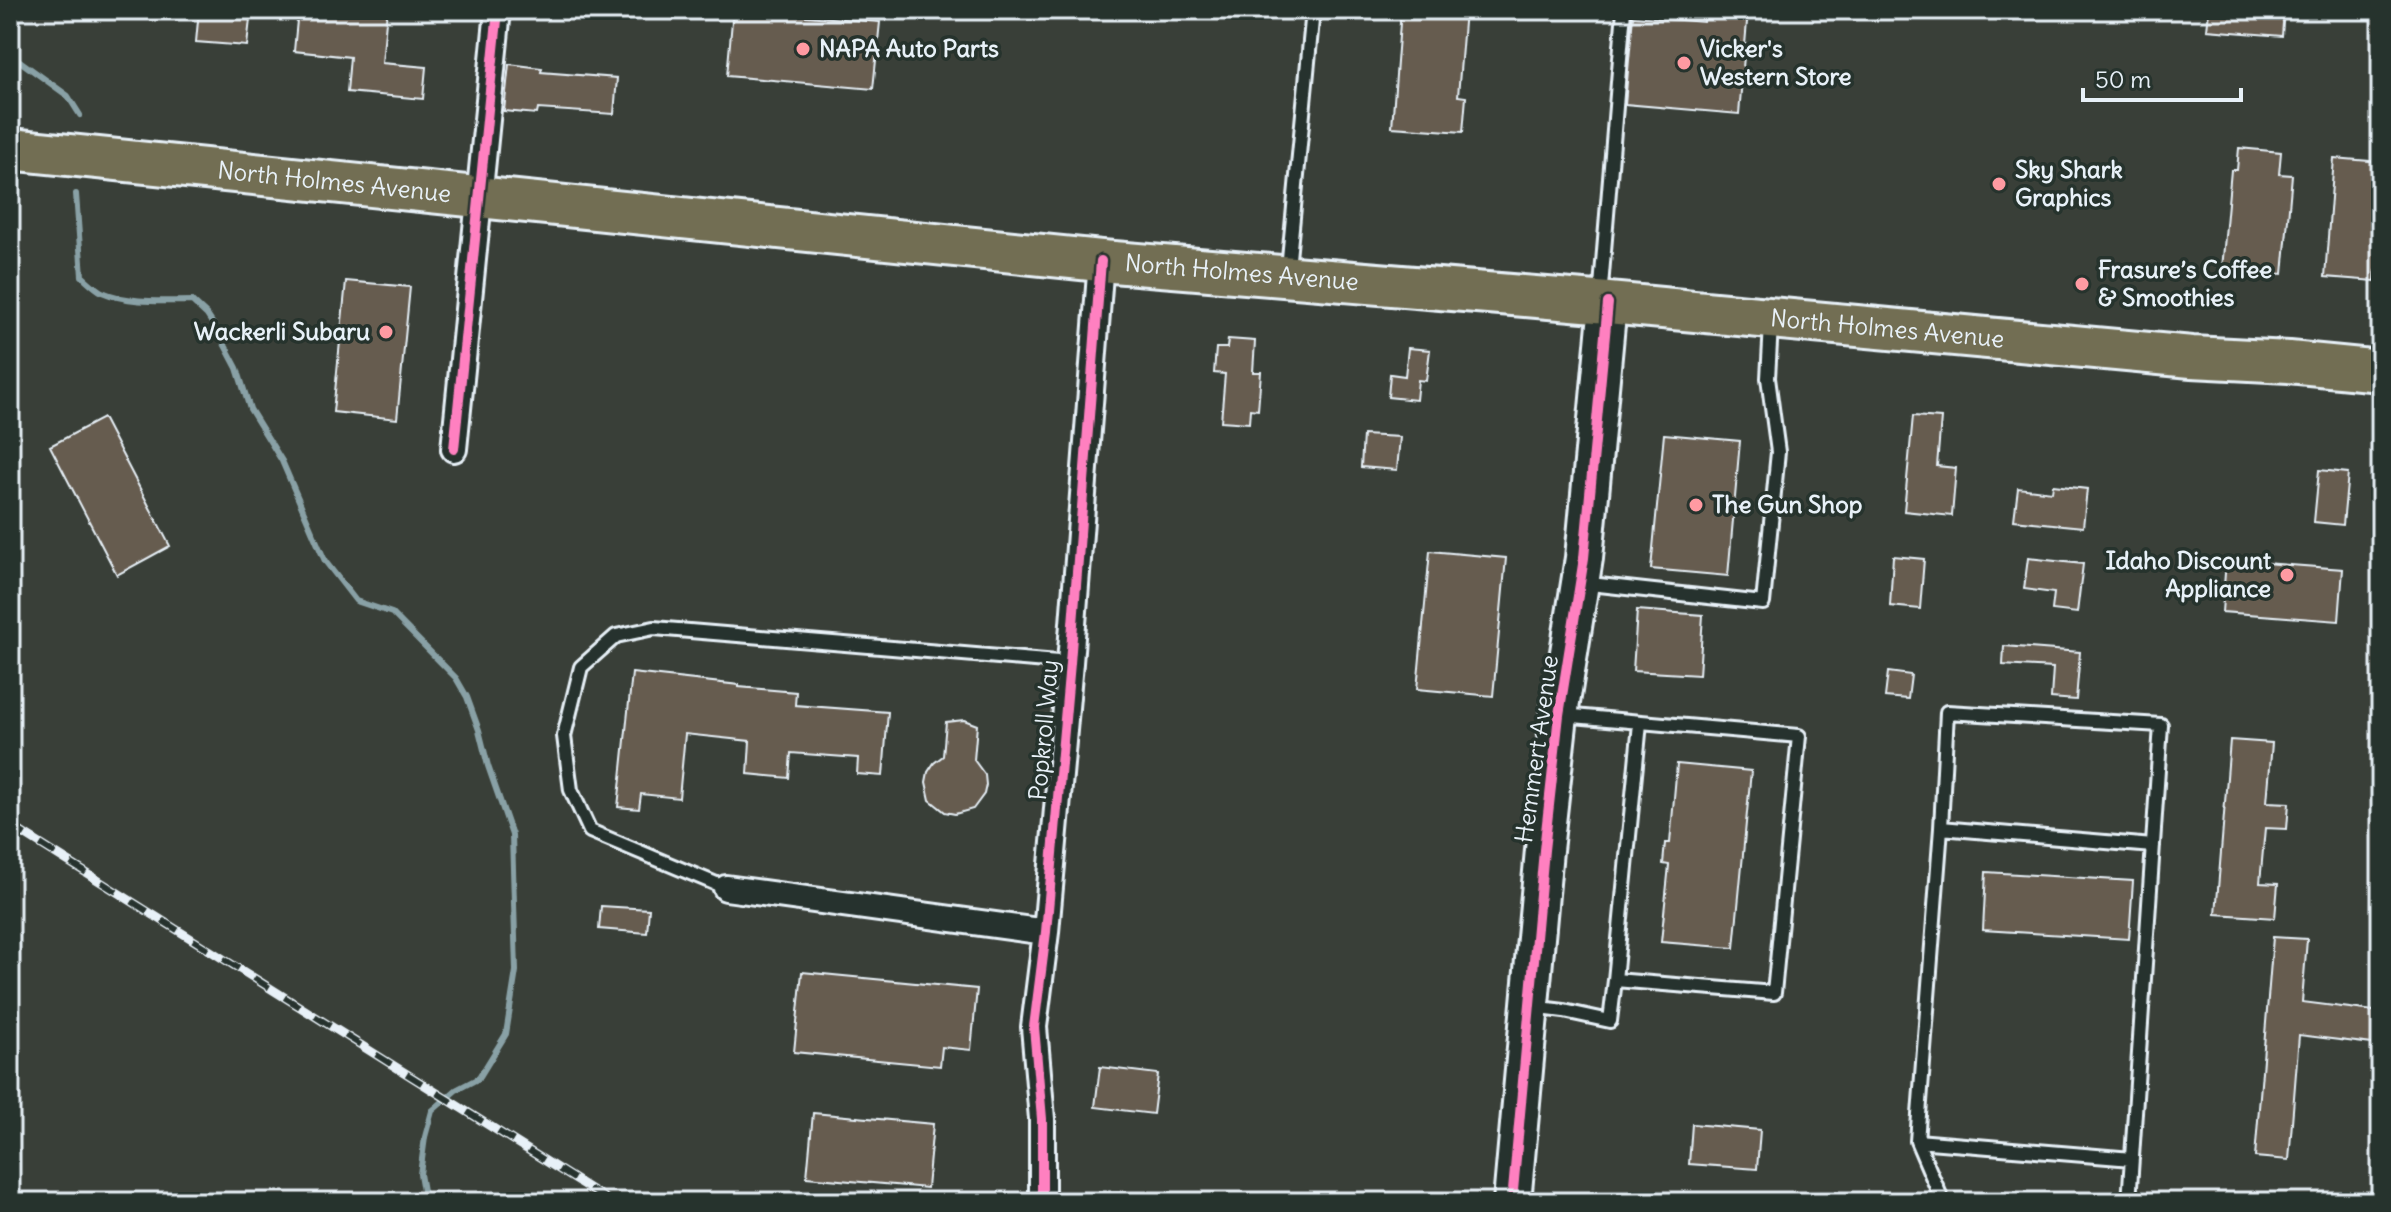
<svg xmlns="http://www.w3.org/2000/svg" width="2391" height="1212" font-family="Delius,sans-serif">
	<rect width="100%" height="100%" fill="#393f38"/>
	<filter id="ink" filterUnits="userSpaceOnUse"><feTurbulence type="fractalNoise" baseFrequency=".0125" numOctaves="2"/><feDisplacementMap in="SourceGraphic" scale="16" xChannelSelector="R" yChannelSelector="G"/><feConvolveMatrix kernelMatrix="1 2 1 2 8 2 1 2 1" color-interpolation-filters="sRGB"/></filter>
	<g filter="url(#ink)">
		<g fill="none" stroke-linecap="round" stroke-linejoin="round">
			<path stroke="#89a1a6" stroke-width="6" d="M10 54 68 96 80 115
				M76 194 82 276C88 281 95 288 102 292 130 304 163 301 192 301L207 315 218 332 237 368 250 409 282 461 325 561 356 601 392 613 456 678 467 697 479 730 488 766 512 835 516 971 506 1034 479 1078 456 1090 432 1111 425 1137 420 1174 425 1202"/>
		</g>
		<path fill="#665c50" stroke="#e8f1f8" stroke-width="2" d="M199 10H251L247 46 196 42Z
			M298 10H387L382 63 426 67 423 99 347 92 350 57 294 51Z
			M733 10 880 22 873 89 727 76Z
			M1401 10H1465L1458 96 1466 97 1463 132 1392 127Z
			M1705 10H1748L1739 114 1625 104 1633 16 1704 22Z
			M2209 10H2284L2282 36 2207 30Z
			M509 64 542 68 541 72 617 78 614 114 538 109 537 114 504 111Z
			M2239 148 2281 152 2279 174 2292 175 2283 274 2222 269 2231 170H2237Z
			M2334 158 2381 162V204L2375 281 2325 277Z
			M346 281 410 287 397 419 333 412Z
			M1228 339 1255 341 1253 372H1261L1258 410 1250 409 1249 423 1221 421 1225 374 1214 373 1216 348H1227Z
			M1408 348 1430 350 1426 381 1418 380 1416 400 1388 397 1390 374 1405 376Z
			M1913 416 1941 418 1937 466 1956 468 1952 516 1904 511Z
			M103 418 170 546 117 575 50 446Z
			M1664 434 1740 441 1728 576 1651 569Z
			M1363 435 1400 437 1397 470 1361 467Z
			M2319 470 2348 473 2343 525 2314 522Z
			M2053 485 2087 489 2083 527 2014 520 2018 488 2052 492Z
			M1430 551 1506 558 1493 696 1417 689Z
			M1893 556 1924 559 1920 609 1890 606Z
			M2028 558 2083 564 2077 613 2052 610 2054 593 2024 589Z
			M2226 560 2343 569 2339 621 2222 612Z
			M1637 610 1703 615 1699 675 1633 671Z
			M2004 646 2080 652 2076 700 2051 698 2053 668 2003 665Z
			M1888 672 1911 675 1908 699 1885 697Z
			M632 673 739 685V687L796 692 795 705 888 712 883 776 857 774 858 758 791 753 789 778 748 774 750 741 685 734 679 798 641 794 639 809 618 807Z
			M964 720 977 725 974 760 985 775 986 785 984 794 973 809 955 814 945 812 930 800 926 782 928 772 934 763 943 756 946 722Z
			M2230 740 2272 743 2267 802 2289 803 2287 829 2265 828 2260 883 2278 884 2275 918 2216 914Z
			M1677 764 1751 771 1734 948 1661 942 1669 865 1663 864 1665 843H1670Z
			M1986 872 2133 881 2129 939 1983 930Z
			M601 906 649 909 647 933 599 929Z
			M2273 937 2307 939 2302 1002 2381 1012V1045L2299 1035 2289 1160 2255 1157Z
			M802 972 977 989 971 1050 942 1047 940 1066 794 1052Z
			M1100 1067 1158 1074 1153 1114 1095 1107Z
			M813 1113 933 1124 927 1188 807 1177Z
			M1692 1124 1760 1130 1757 1169 1689 1164Z"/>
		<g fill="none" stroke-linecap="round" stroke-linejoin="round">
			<defs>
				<path id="lane" d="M1288 269 1313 10
					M1600 299 1624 10
					M1581 583 1763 603 1778 452 1768 378 1771 325
					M1562 715 1799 736 1774 993 1615 980 1640 723
					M1941 828 1947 712 2161 725 2129 1202
					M726 888 590 831 571 790 564 736 581 667 616 636 654 628 1070 663
					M1532 1007 1564 1011 1610 1021 1615 980
					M1917 1141 1943 1202
					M2132 1159 1917 1141 1941 828 2153 846"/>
				<path id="street" d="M454 449 498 10
					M726 888 1046 932
					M1042 1202V1119L1034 1027 1046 932 1070 663 1101 261"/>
				<path id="secondary" d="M1512 1202 1544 850 1559 715 1584 558 1608 303"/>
				<g id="primary">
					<path id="s1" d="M10 149 1101 261 1608 303 2192 357 2289 362 2381 371"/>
				</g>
			</defs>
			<use href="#lane" stroke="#e8f1f8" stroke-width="18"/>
			<use href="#street" stroke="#e8f1f8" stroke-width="30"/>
			<use href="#secondary" stroke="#e8f1f8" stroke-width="42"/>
			<use href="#primary" stroke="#e8f1f8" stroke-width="46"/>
			<use href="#lane" stroke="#26332d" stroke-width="12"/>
			<use href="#street" stroke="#26332d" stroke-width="24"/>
			<use href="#secondary" stroke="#26332d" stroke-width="36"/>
			<use href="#primary" stroke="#726e52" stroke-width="40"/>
			<defs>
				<path id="rail" d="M10 825 611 1202"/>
			</defs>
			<use href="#rail" stroke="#e8f1f8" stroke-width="9"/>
			<use href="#rail" stroke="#26332d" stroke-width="6" stroke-dasharray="18" stroke-linecap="butt"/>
			<defs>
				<path id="cycleway" d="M454 449 498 10
					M1042 1202V1119L1034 1027 1046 932 1070 663 1101 261
					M1512 1202 1544 850 1559 715 1584 558 1608 303"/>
			</defs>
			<use href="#cycleway" stroke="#26332d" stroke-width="15"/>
			<use href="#cycleway" stroke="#ff80c0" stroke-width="10"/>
		</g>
	</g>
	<g fill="#ff9aa2" stroke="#26332d" stroke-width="3">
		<circle cx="803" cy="49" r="8"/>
		<circle cx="1684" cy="63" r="8"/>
		<circle cx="1999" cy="184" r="8"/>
		<circle cx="2082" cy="284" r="8"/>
		<circle cx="386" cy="332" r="8"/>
		<circle cx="1696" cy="505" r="8"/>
		<circle cx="2287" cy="575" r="8"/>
	</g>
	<g text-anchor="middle" stroke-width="7" stroke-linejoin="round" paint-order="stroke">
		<g font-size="24" font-weight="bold" fill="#e8f1f8" stroke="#26332d" text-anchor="start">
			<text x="819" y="57">NAPA Auto Parts</text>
			<text x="1700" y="57">Vicker's<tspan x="1700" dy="28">Western Store</tspan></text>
			<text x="2015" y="178">Sky Shark<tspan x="2015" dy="28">Graphics</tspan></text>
			<text x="2098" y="278">Frasure’s Coffee<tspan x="2098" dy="28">&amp; Smoothies</tspan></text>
			<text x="370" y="340" text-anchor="end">Wackerli Subaru</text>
			<text x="1712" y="513">The Gun Shop</text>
			<text x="2271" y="569" text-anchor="end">Idaho Discount<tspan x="2271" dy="28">Appliance</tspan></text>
		</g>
		<g font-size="24" fill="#e8f1f8" stroke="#26332d">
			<text dy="8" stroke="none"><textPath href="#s1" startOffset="326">North Holmes Avenue</textPath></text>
			<text dy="8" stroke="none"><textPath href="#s1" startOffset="1238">North Holmes Avenue</textPath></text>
			<text dy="8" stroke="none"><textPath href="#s1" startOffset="1886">North Holmes Avenue</textPath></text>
			<text transform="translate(1044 730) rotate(-85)" y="8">Popkroll Way</text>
			<text transform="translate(1537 749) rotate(-82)" y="8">Hemmert Avenue</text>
		</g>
	</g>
	<rect width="2391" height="1212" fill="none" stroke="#26332d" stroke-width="40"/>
	<rect x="20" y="20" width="2351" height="1172" fill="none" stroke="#e8f1f8" stroke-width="3" filter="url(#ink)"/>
	<path d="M2083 88v12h158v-12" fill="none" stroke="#e8f1f8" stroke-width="4"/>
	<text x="2095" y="88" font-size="24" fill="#e8f1f8" stroke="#26332d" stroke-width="6" paint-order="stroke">50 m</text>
</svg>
